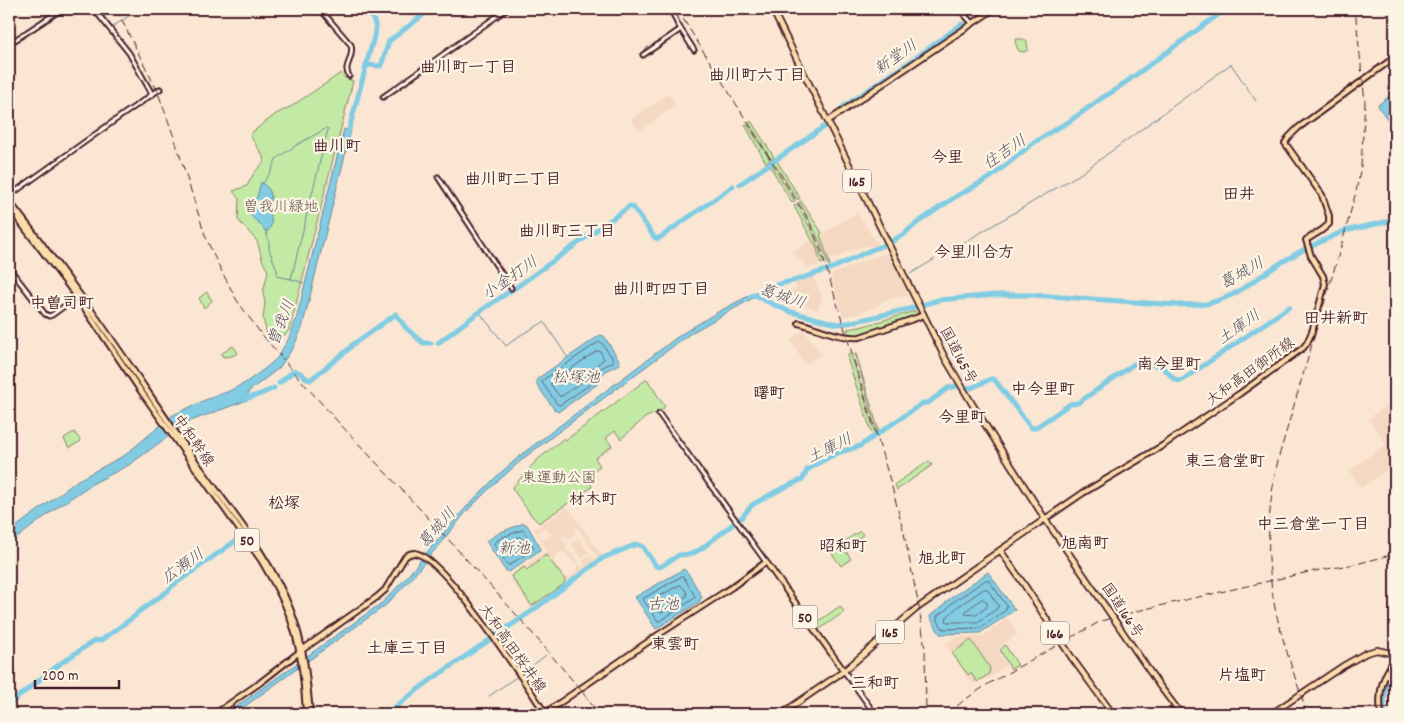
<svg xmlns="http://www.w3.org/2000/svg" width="1404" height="723" font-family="Dekko,'Klee One',sans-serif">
	<rect width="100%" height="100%" fill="#fae6d2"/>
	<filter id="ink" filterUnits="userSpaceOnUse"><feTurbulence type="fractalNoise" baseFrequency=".02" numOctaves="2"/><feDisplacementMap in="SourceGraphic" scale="10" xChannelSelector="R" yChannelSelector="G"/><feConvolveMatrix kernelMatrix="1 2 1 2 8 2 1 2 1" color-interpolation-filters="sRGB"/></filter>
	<g filter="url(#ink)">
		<path fill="#f5d8c2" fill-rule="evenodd" d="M669 94 676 105 639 131 631 119Z
			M857 213 878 245 859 247 828 261 820 235Z
			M812 240 816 244 818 257 821 264 809 268 792 252Z
			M888 253 908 295 880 302V305L857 314 843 317 831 275 870 258Z
			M813 277 822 297 818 310 796 303 779 295 778 292 796 289 795 283Z
			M804 330 821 354 806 364 804 363 790 340Z
			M1395 399V464L1361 488 1349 471 1386 444 1368 419Z
			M567 508 569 509 603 557 531 608 518 589 508 577 547 550 534 529ZM545 527 551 535 543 541 538 533ZM577 527 597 557 593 559 591 555H589L583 560 585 565 582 567 578 563 576 565 577 567 576 568 577 570 575 571 576 573 570 577 568 578 566 576 565 578 553 560 558 553 565 552 575 564 578 562 571 552 569 553 566 549 565 547 567 546 561 538 566 535 569 541V538L575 534 577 535 574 530ZM550 558 565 580 564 584 532 606 526 570 539 562 538 560Z
			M579 538 589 553 581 558 571 543Z
			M1007 618 1018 634 1005 642 998 649 999 653 1007 665 989 678 974 683H972L945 644 954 637 983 636Z"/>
		<path fill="#c2eaa5" stroke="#868468" d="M1015 39H1023L1027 42 1028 50 1024 52 1019 51 1016 45Z
			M341 73 345 78 353 81 294 312C289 330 290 339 268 339L263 318 265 303 263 293 268 271 263 262 257 241 238 220 239 199 233 191 247 186 254 173 264 162 263 156 251 137V133L276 114 292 106Z
			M751 121 774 157 771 159 749 123Z
			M747 124 770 160 766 163 745 125Z
			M777 161 800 198 798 200 774 163Z
			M772 165 795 201 792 203 770 166Z
			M801 201 822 233 820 234 830 265H828C821 242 812 224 799 202Z
			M797 204 813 233 824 263 821 264C818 256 818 247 812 240L794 206Z
			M207 292 212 301 204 308 199 298Z
			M915 311 917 314 859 335H849L847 329 860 327Z
			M233 346 238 353 232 356 223 357 221 354Z
			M848 354H851L875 433 873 434 871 431 848 361Z
			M855 354H856L879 432 877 433Z
			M647 379 665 407 659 412 646 417 621 439 615 431 606 438 612 446 595 458 600 466 587 475 592 487 539 523 531 515 512 488 536 461 564 438 566 440Z
			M74 432 81 441 69 448 65 441 64 438Z
			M929 461 932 465 897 490 895 484Z
			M860 531 863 535 844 548 851 559 841 566 830 551Z
			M546 555 565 580 564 584 532 606 511 576 524 567 527 570 538 562V560Z
			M840 606 844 612 817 631 813 625Z
			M971 640 990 668 989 674 977 682 971 673 968 675 952 653Z
			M1005 645 1018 665 1011 669 1000 650Z"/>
		<path fill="#82cce3" stroke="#6c8799" d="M1395 92V130L1378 106 1379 104Z
			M344 129 351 131 302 328 293 348 279 368 249 391 248 395 250 399 188 422 129 465 92 484 59 506 9 544V532L36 512 78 480 125 455 173 415 205 400 227 392 245 383 267 367 277 358 288 340 296 320Z
			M261 182C268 187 272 192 271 201L265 204 264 207C271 214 275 222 268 231H265L261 225 252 217 249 212 250 207 257 197Z
			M756 292 757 295 753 298 691 333 525 457 488 490 467 511 410 580 386 605 234 714H226L383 602 406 578 432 546 470 503 496 477 522 454 680 335 716 313Z
			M600 335 604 336 619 360 620 364 605 371 602 375 599 383 558 412 554 409 537 385V379Z
			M524 523 527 525 540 547V550L509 572 505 570 486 541 501 532Z
			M684 569 688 573 702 597 699 602 656 629 635 597Z
			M988 572 1015 610 980 633 940 634 930 617 931 615 943 606 948 600Z"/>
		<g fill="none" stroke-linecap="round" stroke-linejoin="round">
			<path stroke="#606475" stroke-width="1" d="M599 342 602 343 613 359V362L601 368 598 373 595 381 560 405H558L543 384 542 381Z
				M597 351H600L604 359 593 368 589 377 562 396H559L551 385V383Z
				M523 530 534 548 510 565H508L494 545V543L503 537Z
				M520 537 522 539 525 546 512 556H509L503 547V545Z
				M683 576 695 596V598L660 621H658L644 601 643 599Z
				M986 580 989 581 1007 606 1006 610 980 628 943 629 937 619V616L947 609 952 603Z
				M680 585C683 586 688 593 687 596L662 613 659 612 652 603 653 600Z
				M984 589H987L998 605V608L978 622H947L946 618 956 608Z
				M982 599 985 600 987 603V607L976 615 965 614 966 611Z"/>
			<path stroke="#6c8799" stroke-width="1" d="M973 18 986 9
				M112 27 129 16
				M263 184 267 177 271 172 276 159 295 146 327 128 328 129 291 279 277 276V270L269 249V243L266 231
				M946 253 1080 174 1231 64 1256 101
				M910 274 935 259
				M291 279 304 283
				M479 312 506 346 519 336 544 322 568 358
				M522 674 546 655
				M489 696 518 676"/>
			<path stroke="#82cce3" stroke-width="5" d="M366 65 381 66 389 41 431 9
				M843 107 917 57 962 24
				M347 137 376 29 374 21 367 9
				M740 184 824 127
				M753 295 788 311 837 324 848 323 913 308 938 300 996 295H1034L1177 305 1206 304 1220 300 1236 293 1282 262 1303 250 1344 231 1395 220
				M751 296 775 285 796 280 835 267 871 250 887 244 904 234 917 223 955 197 991 177 1032 144 1052 131 1067 123 1102 98 1115 90 1226 9
				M438 343 479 312 518 286 630 206 633 207 654 237 658 239C683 221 708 204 733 186
				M279 383 294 371C304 372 303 378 310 380L349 349 352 345 396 314 406 328 423 343H431
				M244 399 261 394 274 388
				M137 613 168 591 172 586 241 537
				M64 661 94 641 102 640 135 616
				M9 704 61 663
				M386 714 432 679 532 611 603 558 637 544 642 546 656 566 660 567 679 555 691 554 701 549 742 517 752 505 777 491 803 479 807 470 822 461 837 453 860 446 920 405 923 403H928L948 388 957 386 971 388 991 379H994L1029 425 1031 428H1035L1070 404 1078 403 1134 364C1143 363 1157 364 1164 369 1171 373 1172 381 1181 381L1289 307
				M1384 714C1383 697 1385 679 1395 664"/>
			<defs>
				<path id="minor" d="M94 9 129 53 152 94
					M320 9 351 45C355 59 342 65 349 76
					M671 9 677 23 694 50
					M959 9 972 23
					M9 35 12 40H15L62 9
					M643 55 681 29
					M383 97C425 68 466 38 507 9
					M438 177 511 288
					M9 196 121 116 160 89
					M9 268 45 314 49 316 52 315 77 297
					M659 414 766 562
					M844 671 875 714"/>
				<path id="major" d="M828 121 994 9
					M9 201C37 237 64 273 91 310 127 360 160 411 196 462 229 509 270 556 291 611 304 644 307 679 310 714
					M9 207 77 297 138 387 261 560C271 577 281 594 288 612 301 644 304 680 306 714
					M799 323C819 328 839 339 860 337L919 317 923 314
					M1045 519 1083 493 1162 446 1239 394 1303 348 1307 343 1312 332 1325 284 1323 276 1311 256 1306 240 1322 230 1329 224V216L1322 195 1285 143 1289 137 1298 128 1395 57
					M215 714 261 682 302 650 377 597 385 590 405 557C408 554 411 553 415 553 445 558 526 684 545 713L658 635 732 587 766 562 844 671
					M1381 714C1378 691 1382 678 1395 659"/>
				<path id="highway" d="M772 9 945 358 974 407 1045 519 1094 590
					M1000 550 1025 586 1072 658 1113 714
					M1159 685 1181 714
					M781 714 844 671 916 609 1045 519
					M1271 714 1343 666 1366 653 1377 650 1395 654"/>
			</defs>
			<use href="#minor" stroke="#4a1f2b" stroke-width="7"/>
			<use href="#major" stroke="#4a1f2b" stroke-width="8"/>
			<use href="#highway" stroke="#4a1f2b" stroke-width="8"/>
			<use href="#minor" stroke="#fcf5e5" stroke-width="3"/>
			<use href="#major" stroke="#fbddab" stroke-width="4"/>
			<use href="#highway" stroke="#fbddab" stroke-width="4.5"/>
			<path stroke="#4a1f2b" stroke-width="1" stroke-dasharray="8 4" stroke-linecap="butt" d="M116 9 157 90 174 137 205 235 213 254 236 299 259 331 298 377 340 424 447 538 522 621 580 689 599 714
				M677 9 804 213 813 230 821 250 892 487 904 533 919 607 925 649 926 714
				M948 714 963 701 988 684 1101 621 1141 610 1309 572 1356 564 1395 554
				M1307 714C1296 679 1283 644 1275 608 1265 556 1267 507 1279 456L1342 243 1356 192 1361 166 1365 102 1355 9"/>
			<defs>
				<path id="highway-bridge" d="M1094 590 1159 685"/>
			</defs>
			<use href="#highway-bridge" stroke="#4a1f2b" stroke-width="8" stroke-linecap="butt"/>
			<use href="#highway-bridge" stroke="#fbddab" stroke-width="4.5"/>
		</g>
	</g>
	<g text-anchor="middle" stroke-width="4.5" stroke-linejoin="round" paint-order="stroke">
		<g fill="#fcf5e5" stroke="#7f5f63" stroke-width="1">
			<rect x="843" y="169.5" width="28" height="23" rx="4"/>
			<rect x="234.5" y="528.5" width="25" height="23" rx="4"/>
			<rect x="792.5" y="605.5" width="25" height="23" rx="4"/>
			<rect x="876" y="620.5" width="28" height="23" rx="4"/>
			<rect x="1041" y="621.5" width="28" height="23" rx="4"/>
		</g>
		<g font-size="14" font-weight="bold" fill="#4a1f2b">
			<text x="857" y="186">165</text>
			<text x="247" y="545">50</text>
			<text x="805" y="622">50</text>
			<text x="890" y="637">165</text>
			<text x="1055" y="638">166</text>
		</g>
		<g font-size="15" fill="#68524a" stroke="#fcf5e5">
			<text x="281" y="211">曽我川緑地</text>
			<text x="559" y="482">東運動公園</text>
		</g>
		<g font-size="15" fill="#4a1f2b" stroke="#fcf5e5">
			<text transform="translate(959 355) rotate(62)" y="5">国道165号</text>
			<text transform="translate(1250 371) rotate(-36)" y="5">大和高田御所線</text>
			<text transform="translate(194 440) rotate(55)" y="5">中和幹線</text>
			<text transform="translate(1123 610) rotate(56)" y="5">国道166号</text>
			<text transform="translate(513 648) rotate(55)" y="5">大和高田桜井線</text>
		</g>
		<g font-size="16" font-style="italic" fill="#5b5362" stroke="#fcf5e5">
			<text transform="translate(895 56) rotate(-35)" y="6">新堂川</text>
			<text transform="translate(1004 151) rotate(-34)" y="6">住吉川</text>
			<text transform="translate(1241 272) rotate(-29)" y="6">葛城川</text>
			<text transform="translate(509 277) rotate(-35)" y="6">小金打川</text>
			<text transform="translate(783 295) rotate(18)" y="6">葛城川</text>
			<text transform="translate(280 322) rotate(-69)" y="6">曽我川</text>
			<text transform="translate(1238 326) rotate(-35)" y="6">土庫川</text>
			<text x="576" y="382">松塚池</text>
			<text transform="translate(829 447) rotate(-26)" y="6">土庫川</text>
			<text transform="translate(436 527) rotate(-49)" y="6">葛城川</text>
			<text x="514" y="553">新池</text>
			<text transform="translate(182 565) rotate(-36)" y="6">広瀬川</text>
			<text x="663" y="609">古池</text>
		</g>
		<g font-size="16" font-weight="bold" fill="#4a1f2b" stroke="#fcf5e5">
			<text x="468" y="72">曲川町一丁目</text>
			<text x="757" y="80">曲川町六丁目</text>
			<text x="337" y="151">曲川町</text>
			<text x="947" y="162">今里</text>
			<text x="513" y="184">曲川町二丁目</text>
			<text x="1239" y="199">田井</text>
			<text x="567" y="236">曲川町三丁目</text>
			<text x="974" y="257">今里川合方</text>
			<text x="661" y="294">曲川町四丁目</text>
			<text x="62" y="308">中曽司町</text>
			<text x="1336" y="323">田井新町</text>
			<text x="1169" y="369">南今里町</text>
			<text x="1043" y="394">中今里町</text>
			<text x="769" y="398">曙町</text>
			<text x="962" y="422">今里町</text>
			<text x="1225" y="466">東三倉堂町</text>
			<text x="593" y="504">材木町</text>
			<text x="284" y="508">松塚</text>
			<text x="1313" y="529">中三倉堂一丁目</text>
			<text x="1085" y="548">旭南町</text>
			<text x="843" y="551">昭和町</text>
			<text x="942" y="563">旭北町</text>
			<text x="675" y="649">東雲町</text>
			<text x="407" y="653">土庫三丁目</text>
			<text x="1242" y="680">片塩町</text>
			<text x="875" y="688">三和町</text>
		</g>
	</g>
	<rect width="1404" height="723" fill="none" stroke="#fcf5e5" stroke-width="30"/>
	<rect x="15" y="15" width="1374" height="693" fill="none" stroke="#4a1f2b" stroke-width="2" filter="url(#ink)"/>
	<path d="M35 680v8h84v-8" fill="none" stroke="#4a1f2b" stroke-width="2.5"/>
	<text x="42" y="680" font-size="15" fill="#4a1f2b" stroke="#fcf5e5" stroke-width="4" paint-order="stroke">200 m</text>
</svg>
